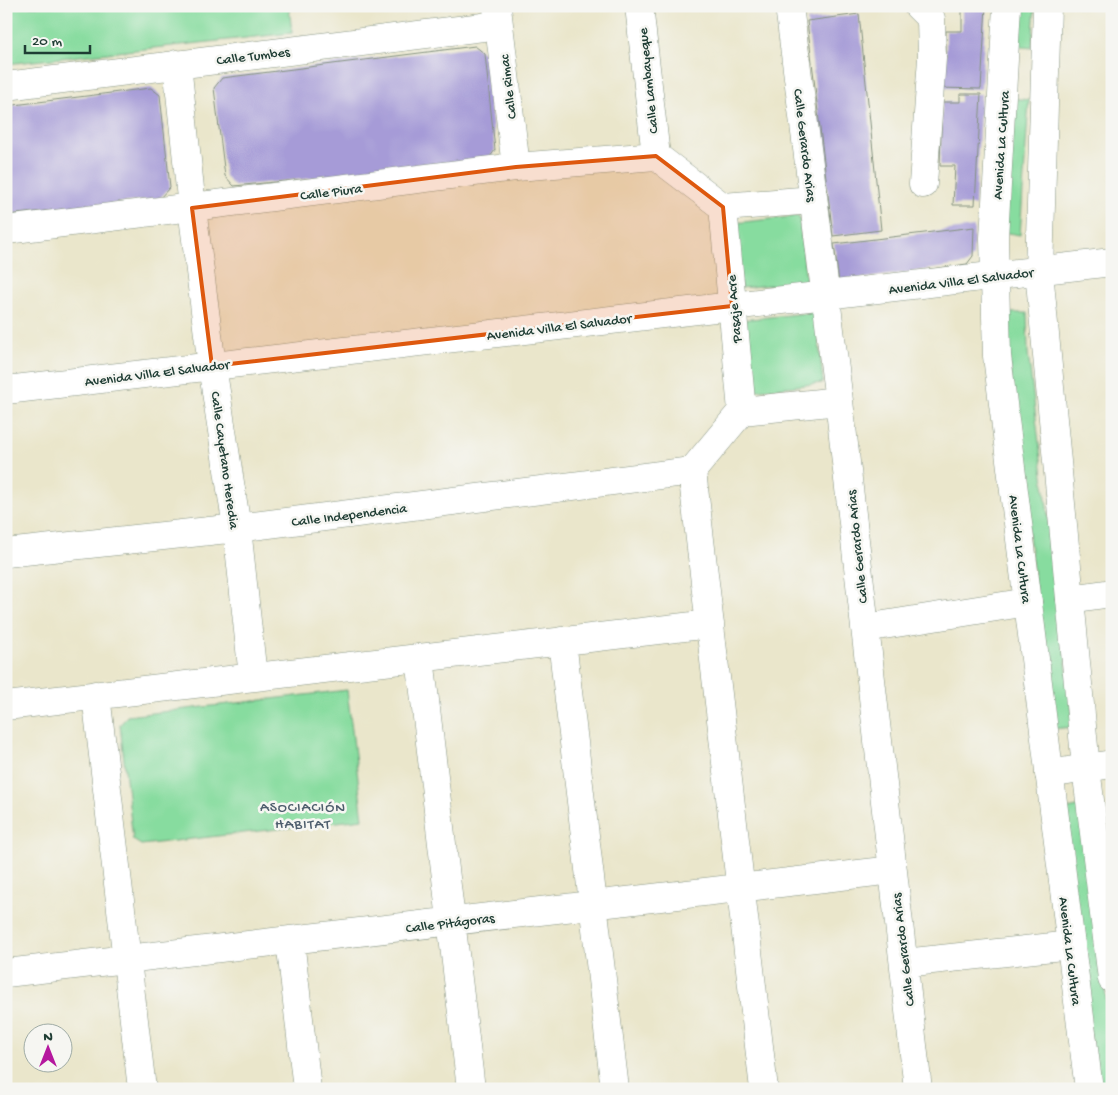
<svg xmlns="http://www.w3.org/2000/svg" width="1118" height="1095" font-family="'Gochi Hand',sans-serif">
	<rect width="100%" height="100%" fill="#f6f6f2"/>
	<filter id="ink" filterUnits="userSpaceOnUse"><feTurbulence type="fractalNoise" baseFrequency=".02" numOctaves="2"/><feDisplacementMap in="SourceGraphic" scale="10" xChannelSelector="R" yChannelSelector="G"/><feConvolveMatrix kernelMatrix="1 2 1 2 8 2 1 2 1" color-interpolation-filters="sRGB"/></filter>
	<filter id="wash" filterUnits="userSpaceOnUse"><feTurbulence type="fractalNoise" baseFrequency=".0096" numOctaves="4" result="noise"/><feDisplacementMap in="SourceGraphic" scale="20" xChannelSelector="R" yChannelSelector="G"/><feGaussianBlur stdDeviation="1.12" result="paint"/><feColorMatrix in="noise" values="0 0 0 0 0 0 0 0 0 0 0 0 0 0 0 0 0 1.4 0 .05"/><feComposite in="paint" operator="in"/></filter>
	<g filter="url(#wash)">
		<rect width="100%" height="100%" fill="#eae6cb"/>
		<path fill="#87dc9f" stroke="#538c6a" d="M6 6H289L292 33 6 64Z
			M1017 6H1035L1032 48 1014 46Z
			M1011 98 1029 100 1020 235 1002 232Z
			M799 216 806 281 741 288 734 223Z
			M816 312 823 383 750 391 741 320Z
			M1004 313H1027L1028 353 1074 727 1051 729Z
			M347 690 363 819 141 845 133 840 120 725 127 716Z
			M1082 806 1112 1047V1089H1097L1063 810Z"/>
		<g id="blocks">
			<path fill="#a69bd7" d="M962 6H986L981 89 939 88 946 58V31H962Z
				M859 14 881 230 833 236 807 21Z
				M475 46 485 54 495 150 487 161 234 186 225 176 214 88 222 78Z
				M151 88 160 95 170 187 159 199 6 215V106Z
				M960 94H981L975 205H953L955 166H940L942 102H960Z
				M974 227 973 256 967 264 839 282 834 244Z"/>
		</g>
	</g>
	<g filter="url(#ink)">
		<use href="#blocks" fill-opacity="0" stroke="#849280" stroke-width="1"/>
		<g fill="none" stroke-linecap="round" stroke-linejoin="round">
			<defs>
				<path id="minor" d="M639 6 656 156
					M789 6 839 401 918 1089
					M918 6 931 19 932 58 923 184
					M497 8 516 167
					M177 64 192 208 212 366 237 528 253 677
					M6 86 499 25
					M656 156 723 207 813 200
					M723 207 742 411
					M6 230 516 167 656 156
					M6 390 1112 262
					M742 411 839 401
					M692 471 764 1089
					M692 471 742 411
					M6 553 237 528 692 471
					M1070 599 1112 593
					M865 628 1028 602
					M562 641 615 1089
					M420 658 471 1089
					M96 695 142 1089
					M6 706 710 624
					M1049 774 1112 764
					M290 940 307 1089
					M904 963 1071 945
					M6 973 893 870"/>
				<path id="major" d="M1007 6 994 238 997 356 1089 1089
					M1047 6 1039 271 1086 768 1112 979"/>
			</defs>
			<use href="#minor" stroke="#849280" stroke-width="29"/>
			<use href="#major" stroke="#849280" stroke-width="29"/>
			<use href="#minor" stroke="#fff" stroke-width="28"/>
			<use href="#major" stroke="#fff" stroke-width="28"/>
		</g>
	</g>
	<path fill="#de580e" fill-opacity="0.2" stroke="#de580e" stroke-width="4" stroke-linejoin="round" d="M656 156 723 207 732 306 212 366 192 208 516 167Z"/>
	<g text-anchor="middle" stroke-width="5" stroke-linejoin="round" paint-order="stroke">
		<g font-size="14" fill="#1f3d34" stroke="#f6f6f2">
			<text transform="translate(253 55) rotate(-7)" y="5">Calle Tumbes</text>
			<text transform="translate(647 81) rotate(-96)" y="5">Calle Lambayeque</text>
			<text transform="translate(507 87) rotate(-97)" y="5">Calle Rimac</text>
			<text transform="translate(806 145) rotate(83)" y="5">Calle Gerardo Arias</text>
			<text transform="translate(1000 145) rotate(-86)" y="5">Avenida La Cultura</text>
			<text transform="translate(331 191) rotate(-7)" y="5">Calle Piura</text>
			<text transform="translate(961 280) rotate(-7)" y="5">Avenida Villa El Salvador</text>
			<text transform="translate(733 309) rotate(-95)" y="5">Pasaje Acre</text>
			<text transform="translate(559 326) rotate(-7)" y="5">Avenida Villa El Salvador</text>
			<text transform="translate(157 372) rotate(-7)" y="5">Avenida Villa El Salvador</text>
			<text transform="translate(226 460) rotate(82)" y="5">Calle Cayetano Heredia</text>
			<text transform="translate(349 514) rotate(-7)" y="5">Calle Independencia</text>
			<text transform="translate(856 547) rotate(-96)" y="5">Calle Gerardo Arias</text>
			<text transform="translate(1021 549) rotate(83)" y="5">Avenida La Cultura</text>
			<text transform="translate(450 922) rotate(-7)" y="5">Calle Pitágoras</text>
			<text transform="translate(902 950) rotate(-97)" y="5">Calle Gerardo Arias</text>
			<text transform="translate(1071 951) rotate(83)" y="5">Avenida La Cultura</text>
		</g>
		<g font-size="15" letter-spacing="1" fill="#4e5e6d" stroke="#f6f6f2">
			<text x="303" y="811">ASOCIACIÓN<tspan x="303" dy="17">HABITAT</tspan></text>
		</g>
	</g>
	<rect width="1118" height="1095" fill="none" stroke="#f6f6f2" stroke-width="25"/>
	<g transform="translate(48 1048)"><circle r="24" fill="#f6f6f2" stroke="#a0aca6"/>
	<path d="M0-4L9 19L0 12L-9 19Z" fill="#b5179e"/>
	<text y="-8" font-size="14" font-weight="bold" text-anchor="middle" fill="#1f3d34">N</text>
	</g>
	<path d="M25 45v8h65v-8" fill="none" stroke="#1f3d34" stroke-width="2.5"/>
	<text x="32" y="45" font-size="15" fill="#1f3d34" stroke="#f6f6f2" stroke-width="4" paint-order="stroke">20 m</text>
</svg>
